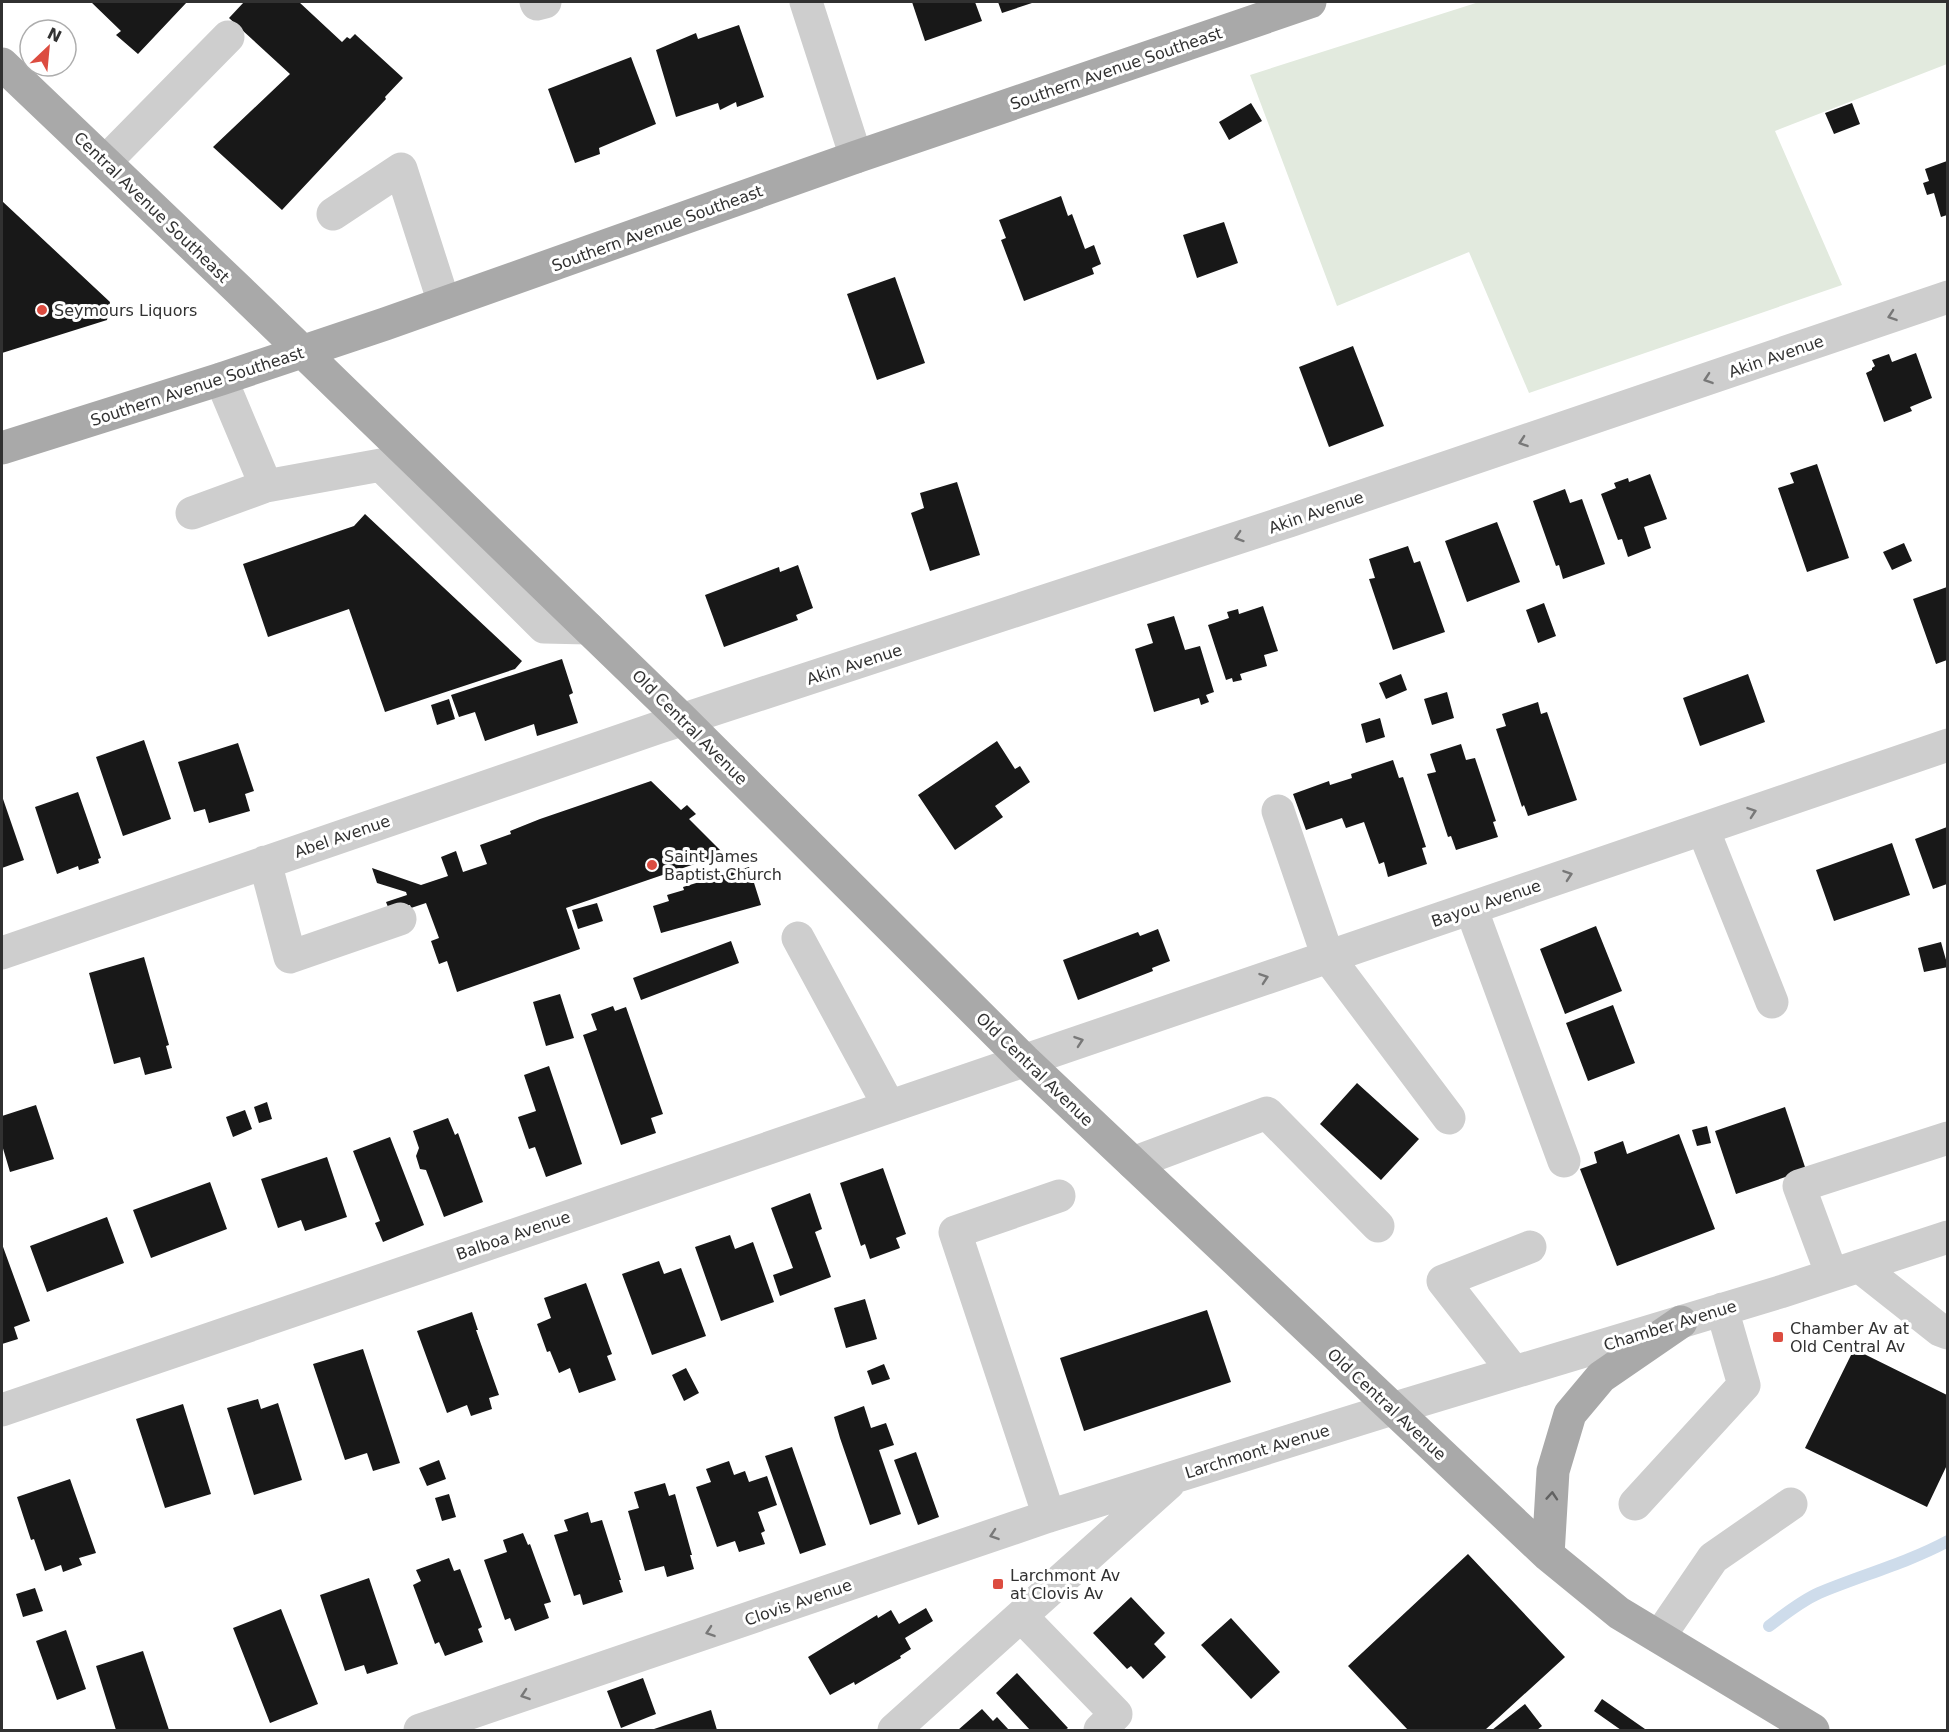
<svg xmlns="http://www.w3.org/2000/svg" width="1949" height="1732" font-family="'DejaVu Sans',sans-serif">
	<rect width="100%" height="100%" fill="#fff"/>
	<path fill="#e2eade" d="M1479 2H1947V64L1775 131 1842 285 1529 393 1469 252 1337 306 1250 75Z"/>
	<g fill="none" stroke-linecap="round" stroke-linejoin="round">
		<path stroke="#cedceb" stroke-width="12" d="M1769 1626C1785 1614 1801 1601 1819 1593 1862 1575 1907 1563 1948 1541"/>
	</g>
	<path fill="#181818" d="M91 2H187L138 54 116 35 121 31Z
		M244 2H299L342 42 347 37 350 39 355 34 356 35 403 78 385 97 386 99 282 210 213 147 290 74 229 18Z
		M912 2H975L982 21 925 41Z
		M998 2H1035L1002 13Z
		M739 25 764 97 737 107 736 102 720 110 718 103 676 117 656 50 696 33 698 39Z
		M631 57 656 124 599 148 600 154 575 163 548 89Z
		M1251 103 1262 121 1229 140 1219 122Z
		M1852 103 1860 124 1834 134 1825 113Z
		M1947 161V215L1941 217 1934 193 1927 195 1923 183 1929 181 1925 169Z
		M1061 196 1068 216 1072 214 1085 249 1094 245 1101 264 1092 268 1094 274 1024 301 1001 240 1006 238 999 220Z
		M2 201 110 302 107 320 2 353Z
		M1224 222 1238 263 1197 278 1183 235Z
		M895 277 925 363 877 380 847 294Z
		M1353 346 1384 426 1329 447 1299 367Z
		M1916 353 1932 398 1910 407 1912 411 1884 422 1866 373 1872 370V368L1875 366 1872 360 1889 354 1892 362Z
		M1817 464 1849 558 1807 572 1778 488 1794 483 1790 473Z
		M1650 474 1667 519 1644 527 1651 548 1628 557 1622 539 1618 540 1601 494 1616 488 1614 483 1628 478 1629 482Z
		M957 482 980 555 930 571 911 513 924 508 920 493Z
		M1565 489 1570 503 1582 499 1605 564 1563 579 1559 565 1556 566 1533 501Z
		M365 514 522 661 515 669 385 712 349 609 268 637 243 564 354 526Z
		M1497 522 1520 582 1467 602 1445 541Z
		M1904 543 1912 561 1892 570 1883 552Z
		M1408 546 1414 563 1420 561 1445 632 1393 650 1369 579 1375 578 1369 559Z
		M798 565 813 608 796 615 798 620 724 647 705 595 779 567 780 572Z
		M1947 587V660L1936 664 1913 599Z
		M1544 603 1556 636 1538 643 1526 610Z
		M1263 606 1278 651 1264 655 1267 666 1240 674 1242 680 1233 682 1232 678 1226 680 1208 625 1229 618 1227 612 1238 609 1239 614Z
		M1174 616 1185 650 1200 646 1214 692 1206 695 1209 702 1201 705 1199 698 1154 712 1135 649 1153 643 1147 624Z
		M562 659 573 693 569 695 578 723 537 736 534 724 485 741 475 712 459 717 451 695Z
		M1401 674 1407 690 1386 699 1379 683Z
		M1748 674 1765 722 1700 746 1683 698Z
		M1447 692 1454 718 1432 725 1424 699Z
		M449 699 455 719 437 725 431 705Z
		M1538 702 1541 714 1547 712 1577 800 1528 816 1524 805 1522 807 1496 729 1506 726 1502 714Z
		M1380 718 1385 737 1366 743 1361 724Z
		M144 740 171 819 123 836 96 757Z
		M997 741 1015 769 1020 766 1030 782 995 806 1003 817 955 850 918 795Z
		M238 743 254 791 245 794 250 811 209 823 205 809 194 812 178 762Z
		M1461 744 1466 760 1475 758 1496 821 1493 822 1498 837 1456 850 1451 836 1448 837 1427 774 1436 772 1430 754Z
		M1393 760 1399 778 1403 777 1426 847 1422 848 1427 864 1388 877 1384 862 1379 864 1364 822 1346 828 1342 818 1306 830 1293 794 1329 781 1330 785 1352 778 1351 774Z
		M651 781 681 810 687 805 696 814 689 819 724 854 566 908 580 949 457 992 447 961 439 964 431 941 439 938 426 903 411 908 410 905 390 912 386 902 407 895 406 892 377 883 372 868 421 885 448 876 441 857 456 851 463 872 487 864 480 845 511 834 510 831 540 819Z
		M78 792 101 858 98 859 99 863 79 870 78 866 57 874 35 807Z
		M2 796 24 860 2 868Z
		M1947 827V884L1933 889 1915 839Z
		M1892 843 1910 895 1834 921 1816 870Z
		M749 867 761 905 661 933 653 906 669 901 667 895 684 890 683 887Z
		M597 903 603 921 578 929 572 910Z
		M1596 926 1622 991 1565 1014 1540 949Z
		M1158 929 1170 961 1152 968 1153 971 1078 1000 1063 960 1138 932 1140 936Z
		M731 941 739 963 641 1000 633 978Z
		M1941 942 1948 967 1924 972 1918 948Z
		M144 957 169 1045 166 1046 172 1068 145 1075 140 1057 114 1064 89 973Z
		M560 994 574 1038 546 1046 533 1002Z
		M1613 1005 1635 1063 1588 1081 1566 1023Z
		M613 1006 615 1011 626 1007 663 1114 651 1118 656 1133 621 1145 583 1035 597 1030 591 1014Z
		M549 1066 582 1164 546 1177 535 1147 529 1149 518 1117 536 1111 524 1075Z
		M1357 1083 1419 1139 1381 1180 1320 1124Z
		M267 1102 272 1119 259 1123 254 1107Z
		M36 1105 54 1159 10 1172 2 1145V1116Z
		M1785 1107 1806 1170 1736 1194 1715 1131Z
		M245 1110 252 1129 233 1137 226 1117Z
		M448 1118 455 1135 458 1133 483 1202 444 1217 426 1170 420 1169 416 1156 419 1148 413 1131Z
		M1707 1126 1711 1143 1697 1146 1692 1130Z
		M1679 1134 1715 1229 1617 1266 1580 1169 1597 1163 1594 1152 1623 1141 1627 1154Z
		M390 1137 424 1225 383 1242 375 1223 380 1221 353 1151Z
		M327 1157 347 1217 305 1231 301 1220 278 1228 261 1179Z
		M883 1168 906 1234 896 1238 900 1248 870 1259 865 1244 861 1246 840 1183Z
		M210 1182 227 1229 151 1258 133 1210Z
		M810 1193 822 1229 815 1232 831 1277 780 1296 773 1275 793 1268 771 1208Z
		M107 1217 124 1263 47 1292 30 1246Z
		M730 1235 735 1249 753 1242 774 1302 721 1321 695 1247Z
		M2 1244 30 1321 14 1327 18 1339 2 1344Z
		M659 1261 664 1274 681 1268 706 1336 652 1355 622 1274Z
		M586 1283 612 1354 607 1356 616 1380 579 1393 570 1368 559 1373 550 1351 547 1352 537 1324 551 1318 544 1298Z
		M865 1299 877 1339 846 1348 834 1308Z
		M1207 1310 1231 1382 1084 1431 1060 1358Z
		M472 1312 478 1330H476L499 1395 489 1398 492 1409 471 1416 467 1405 447 1413 417 1331Z
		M363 1349 400 1463 373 1471 367 1453 345 1460 313 1364Z
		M1854 1349 1947 1395V1465L1927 1507 1805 1448Z
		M884 1364 890 1379 872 1385 867 1371Z
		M686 1368 699 1393 684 1401 672 1375Z
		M258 1399 261 1409 278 1403 302 1480 254 1495 227 1408Z
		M183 1404 211 1494 165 1508 136 1419Z
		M864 1406 871 1428 886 1423 894 1445 879 1450 901 1514 870 1525 840 1438 834 1417Z
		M792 1447 826 1545 800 1554 765 1456Z
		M916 1452 939 1517 918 1525 894 1460Z
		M439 1460 446 1479 427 1486 419 1468Z
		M729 1461 734 1475 745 1471 749 1482 767 1476 777 1505 758 1512 765 1531 761 1533 765 1544 739 1552 735 1541 717 1547 696 1487 711 1482 706 1469Z
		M70 1479 96 1553 79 1558 82 1565 63 1572 61 1565 45 1571 34 1539 31 1540 17 1497Z
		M665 1483 669 1496 675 1494 692 1555H690L694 1569 667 1577 664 1566 645 1571 628 1511 639 1508 634 1492Z
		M449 1494 456 1517 442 1521 435 1498Z
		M588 1512 591 1523 602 1520 621 1580H619L623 1592 583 1605 580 1594 574 1596 554 1535 568 1531 564 1520Z
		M523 1533 528 1545 530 1544 551 1602 544 1604 549 1618 515 1631 510 1618 505 1620 484 1560 507 1552 503 1540Z
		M1468 1554 1565 1657 1485 1730H1408L1348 1666Z
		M449 1558 454 1571 460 1569 482 1627 478 1629 483 1642 445 1656 439 1642 435 1644 413 1585 421 1581 416 1570Z
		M369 1578 398 1664 367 1674 364 1665 345 1671 320 1595Z
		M35 1588 43 1611 23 1617 16 1594Z
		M1131 1597 1165 1633 1154 1644 1166 1657 1143 1679 1131 1666 1127 1669 1093 1633Z
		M926 1608 933 1621 905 1638 911 1649 900 1656 901 1658 855 1685 854 1682 830 1695 808 1657 877 1615 878 1618 891 1610 899 1624Z
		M281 1609 318 1704 270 1723 233 1628Z
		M1231 1618 1280 1672 1251 1699 1201 1645Z
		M66 1630 86 1689 57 1700 36 1641Z
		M143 1651 169 1730H116L96 1666Z
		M1017 1673 1068 1728 1065 1730H1030L996 1693Z
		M643 1678 656 1714 621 1728 607 1691Z
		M1602 1699 1645 1729 1644 1730H1621L1594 1711Z
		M1525 1704 1542 1726 1537 1730H1492Z
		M982 1709 993 1721 997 1717 1009 1730H958Z
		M711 1710 717 1730H651Z"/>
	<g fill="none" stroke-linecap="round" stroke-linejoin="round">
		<path stroke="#cecece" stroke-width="33" d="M536 2 537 4 545 2
			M806 2 856 157
			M105 162 228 37
			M333 214 401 169 444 303
			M221 379 266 486
			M192 513 266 486 381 465 544 627 588 628
			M1278 811 1328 957 1449 1118
			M1703 829 1772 1002
			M265 862 290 957 400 919
			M1471 908 1564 1161
			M798 938 889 1106
			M2 953 657 728 1289 521 1948 297
			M1133 1163 1267 1113 1378 1226
			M1859 1266 1940 1330 1948 1333
			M1832 1275 1799 1186 1948 1138
			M1514 1372 1443 1281 1530 1247
			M2 1410 1948 745
			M1635 1504 1744 1385 1722 1309
			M1049 1516 955 1232 1059 1196
			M1021 1616 1116 1714 1100 1730
			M1659 1637 1713 1558 1791 1504
			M420 1730 1049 1516 1392 1409 1780 1292 1948 1237
			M894 1730 1169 1483"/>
		<path stroke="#a9a9a9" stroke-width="33" d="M2 64 239 290 682 719 1024 1060 1548 1555 1619 1613 1813 1730
			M2 448 221 379 385 324 856 157 1310 2
			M1548 1555 1553 1471 1570 1414 1601 1377 1681 1322"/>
	</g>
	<defs><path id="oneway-chevron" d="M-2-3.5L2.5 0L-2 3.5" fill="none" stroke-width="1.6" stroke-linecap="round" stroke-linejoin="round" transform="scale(1.5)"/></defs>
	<g stroke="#787878">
		<use href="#oneway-chevron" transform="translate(1892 316) rotate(161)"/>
		<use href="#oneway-chevron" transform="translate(1708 379) rotate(161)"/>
		<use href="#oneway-chevron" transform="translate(1523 442) rotate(161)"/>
		<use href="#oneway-chevron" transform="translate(1239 537) rotate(162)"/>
		<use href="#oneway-chevron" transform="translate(1752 812) rotate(-19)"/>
		<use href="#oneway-chevron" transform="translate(1568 875) rotate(-19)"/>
		<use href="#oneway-chevron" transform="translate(1264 978) rotate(-19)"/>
		<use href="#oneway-chevron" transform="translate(1079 1041) rotate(-19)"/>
		<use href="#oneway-chevron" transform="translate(994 1535) rotate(161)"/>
		<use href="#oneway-chevron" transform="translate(710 1632) rotate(161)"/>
		<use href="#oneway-chevron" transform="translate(525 1695) rotate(161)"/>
	</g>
	<use stroke="#616161" href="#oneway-chevron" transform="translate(1552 1496) rotate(-86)"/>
	<g fill="#dc4c40" stroke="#fff" stroke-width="2">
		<circle cx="42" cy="310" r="6"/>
		<circle cx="652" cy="865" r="6"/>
		<rect x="1772" y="1331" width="12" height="12" rx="3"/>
		<rect x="992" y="1578" width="12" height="12" rx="3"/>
	</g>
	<g text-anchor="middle" stroke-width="6" stroke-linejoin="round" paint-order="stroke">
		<g font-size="16" fill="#313131" stroke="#fff">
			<text transform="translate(1116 68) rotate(-19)" y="6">Southern Avenue Southeast</text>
			<text transform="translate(152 207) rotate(44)" y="6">Central Avenue Southeast</text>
			<text transform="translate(657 228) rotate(-20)" y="6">Southern Avenue Southeast</text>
			<text transform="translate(1776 356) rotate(-19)" y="6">Akin Avenue</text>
			<text transform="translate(197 386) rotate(-18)" y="6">Southern Avenue Southeast</text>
			<text transform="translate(1316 512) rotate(-19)" y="6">Akin Avenue</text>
			<text transform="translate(854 664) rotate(-18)" y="6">Akin Avenue</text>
			<text transform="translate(690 727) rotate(45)" y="6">Old Central Avenue</text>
			<text transform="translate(342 836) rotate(-19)" y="6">Abel Avenue</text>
			<text transform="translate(1486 903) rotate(-19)" y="6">Bayou Avenue</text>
			<text transform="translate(1035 1069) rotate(44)" y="6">Old Central Avenue</text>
			<text transform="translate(513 1235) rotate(-19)" y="6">Balboa Avenue</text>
			<text transform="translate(1670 1325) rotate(-17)" y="6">Chamber Avenue</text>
			<text transform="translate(1387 1404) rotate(43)" y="6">Old Central Avenue</text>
			<text transform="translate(1257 1451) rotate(-17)" y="6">Larchmont Avenue</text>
			<text transform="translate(798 1602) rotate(-19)" y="6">Clovis Avenue</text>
		</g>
		<g font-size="16" fill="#313131" stroke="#fff" text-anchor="start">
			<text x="54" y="316">Seymours Liquors</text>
			<text x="664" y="862">Saint James<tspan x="664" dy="18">Baptist Church</tspan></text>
			<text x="1790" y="1334">Chamber Av at<tspan x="1790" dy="18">Old Central Av</tspan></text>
			<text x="1010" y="1581">Larchmont Av<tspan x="1010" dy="18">at Clovis Av</tspan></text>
		</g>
	</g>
	<rect width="1949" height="1732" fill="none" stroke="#313131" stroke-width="6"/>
	<g transform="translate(48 48) rotate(26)"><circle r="28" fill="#ffffff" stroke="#adadad" stroke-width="1.5"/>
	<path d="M0-4.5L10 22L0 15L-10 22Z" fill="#dc4c40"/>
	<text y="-9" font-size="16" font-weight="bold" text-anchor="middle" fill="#313131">N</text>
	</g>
</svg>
